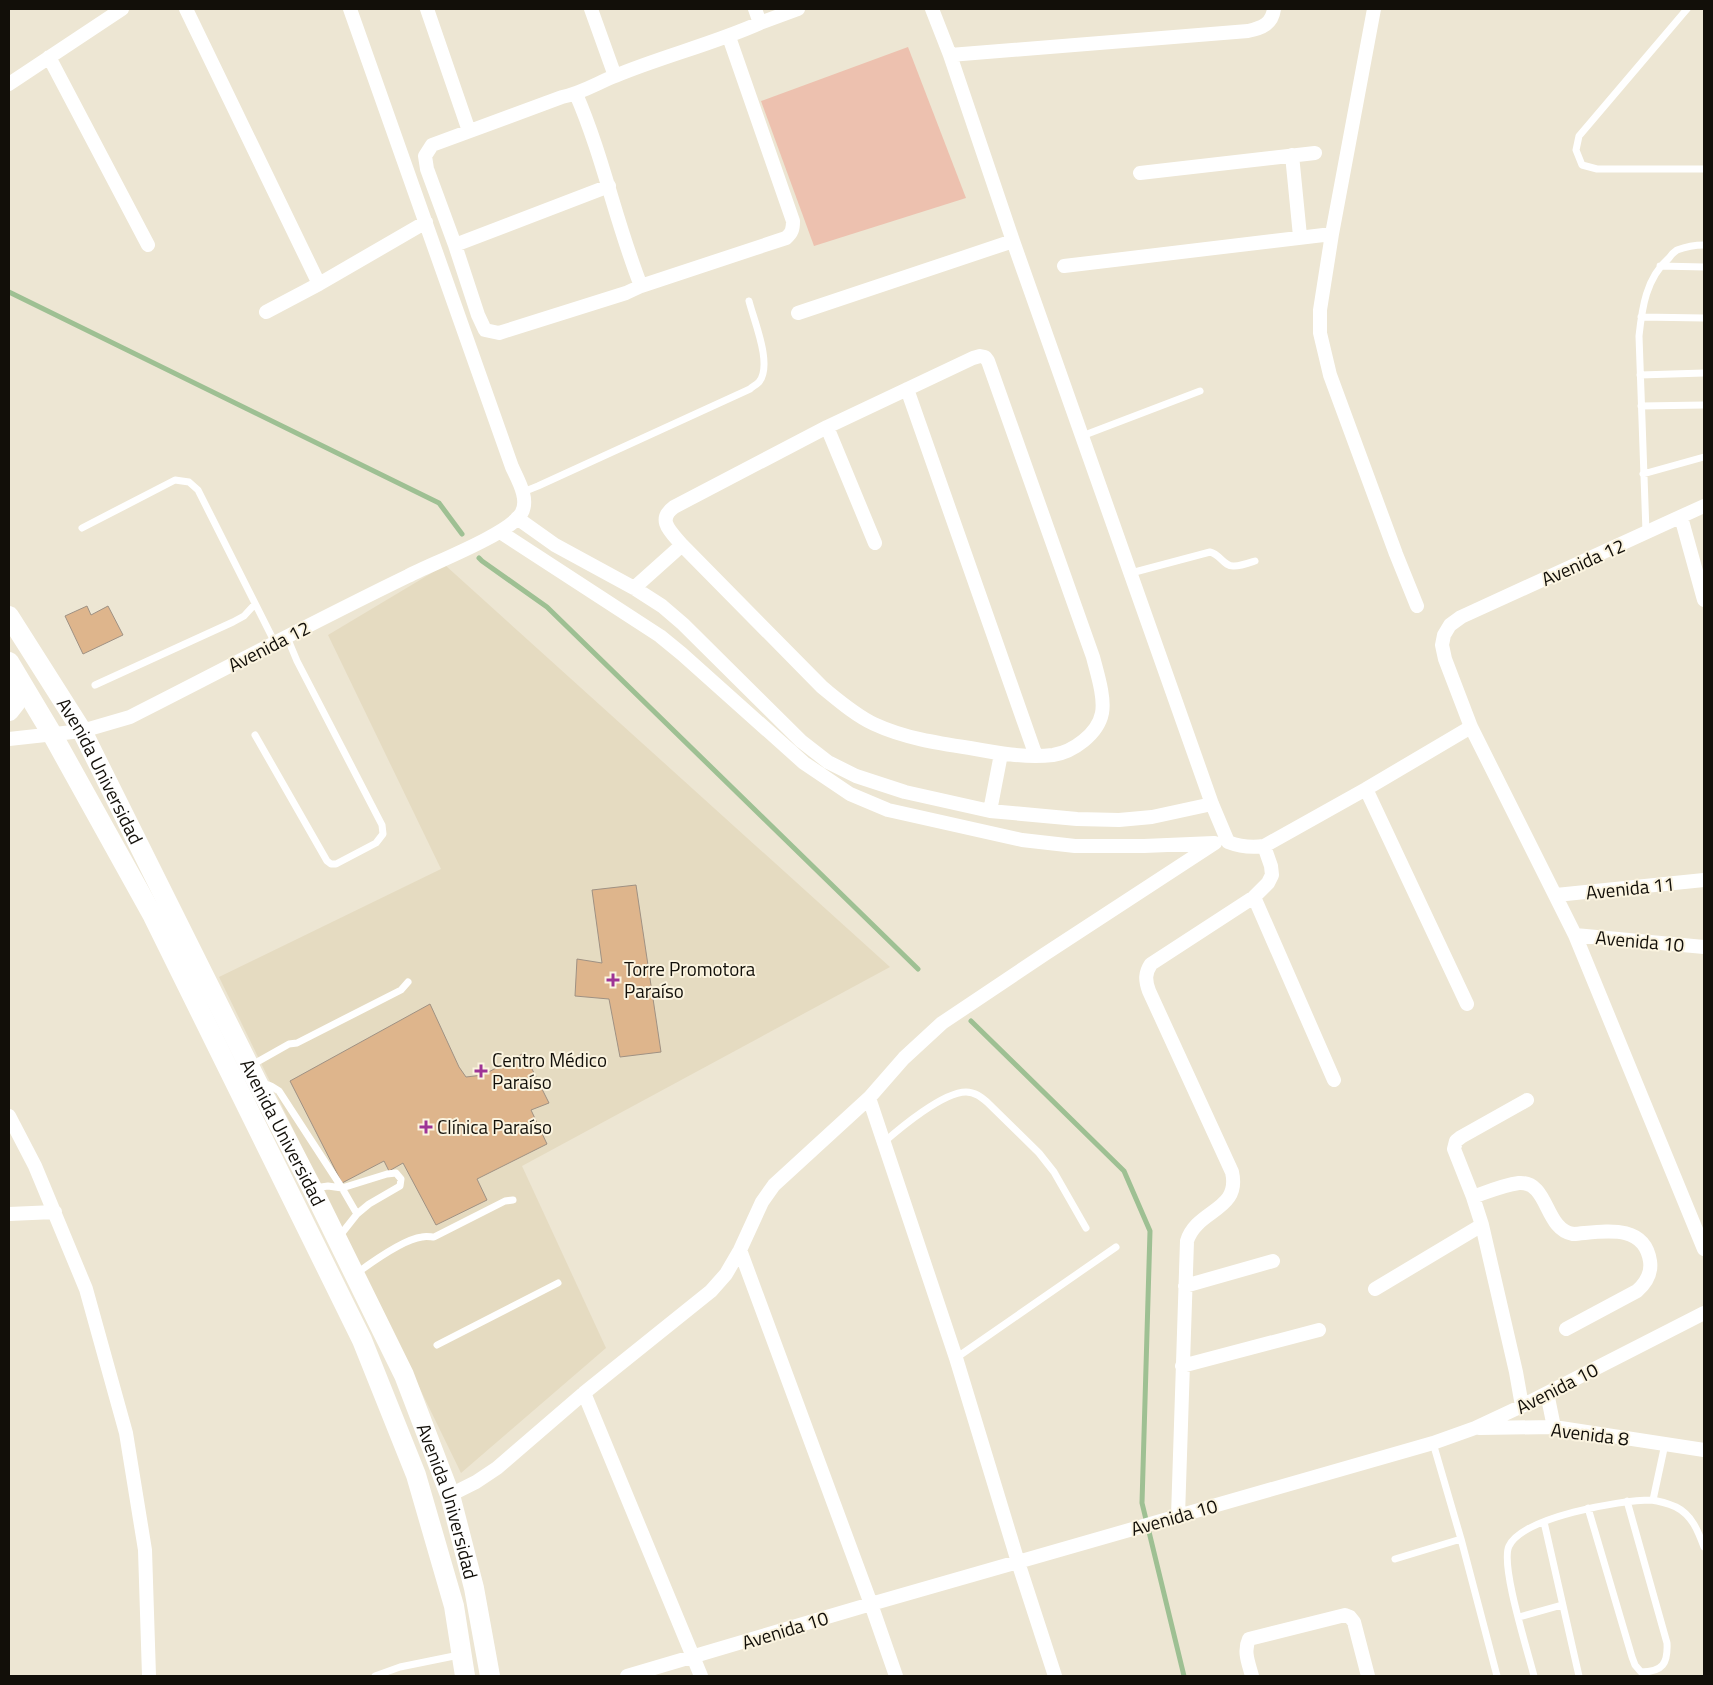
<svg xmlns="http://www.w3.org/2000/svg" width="1713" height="1685" font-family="'Titillium Web',sans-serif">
	<rect width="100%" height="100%" fill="#ede6d3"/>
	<path fill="#e5dbc1" d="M445 565 890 967 522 1166 606 1348 461 1473 219 977 441 869 328 635Z"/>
	<path fill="#edc1af" d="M908 47 966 198 814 246 761 101Z"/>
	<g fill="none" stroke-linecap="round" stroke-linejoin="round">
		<path stroke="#9ec093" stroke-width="5" d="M9 292 439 503 462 534
			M479 558 482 561 547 607 918 969
			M971 1021 1124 1171 1150 1231 1142 1503 1184 1676"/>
	</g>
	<path fill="#deb58c" stroke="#9f9183" d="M87 606 91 615 108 606 123 635 83 654 65 616Z
		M636 885 661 1052 620 1057 609 999 575 996 577 959 602 963 592 890Z
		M430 1004 459 1067 466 1077 483 1075 524 1053 549 1103 531 1110 547 1144 477 1179 487 1200 436 1225 403 1163 389 1171 384 1161 342 1183 290 1081Z"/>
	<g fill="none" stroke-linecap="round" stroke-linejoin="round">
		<path stroke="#fff" stroke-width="7" d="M1687 9 1579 136 1576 150 1582 165 1597 169H1704
			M1660 266 1704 267
			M1641 317 1704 318
			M1640 375 1704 373
			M1641 406 1704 405
			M1082 436 1200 391
			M1643 474 1704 457
			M523 492 538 486 750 389C752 387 756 385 759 382 773 365 754 321 749 301
			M82 528 175 480 189 482 198 490 275 643
			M1646 532 1639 336C1642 308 1646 278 1669 258 1671 255 1674 252 1677 250 1685 247 1696 245 1704 245
			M1131 573 1210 552C1220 554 1224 567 1234 566 1241 566 1249 563 1255 561
			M95 685 233 622 244 616 255 604
			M255 735 327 861 331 864H336L376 843 383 834 382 825 297 661 287 637
			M250 1066 289 1044 297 1043 401 990 408 982
			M263 1083 271 1086 279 1091 342 1188 357 1214 338 1238
			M883 1143C900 1128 943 1092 966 1092 975 1092 981 1097 987 1102L1039 1153 1054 1172 1086 1228
			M314 1188 328 1186 342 1188 387 1174 396 1173 401 1179 400 1186 369 1204 357 1214
			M357 1273C372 1262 404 1239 422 1237 426 1236 431 1237 434 1237L505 1201 513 1200
			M437 1345 558 1283
			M956 1358 1116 1247
			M1433 1443 1461 1539 1497 1676
			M1653 1500 1665 1444
			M1588 1508 1632 1657 1635 1665 1641 1672C1663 1672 1668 1663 1667 1643L1627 1501
			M1544 1522 1579 1676
			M1395 1559 1461 1539
			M1519 1617 1562 1605
			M375 1676 400 1667 459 1655
			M1534 1676C1528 1652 1500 1565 1509 1546 1523 1517 1620 1500 1651 1500 1659 1501 1669 1504 1676 1507 1692 1515 1698 1531 1704 1547"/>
		<path stroke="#fff" stroke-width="14" d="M186 9 319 284
			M427 9 469 131
			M591 9 615 76
			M932 9 950 55 1013 241 1212 804 1228 842C1241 847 1251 848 1264 846L1366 789 1471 727
			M1374 9 1332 234 1320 310V333L1330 375 1396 554 1417 606
			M760 23 798 9
			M729 37 793 221C793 229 792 233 786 238L641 286 626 293 499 333 485 330 478 315 455 245 427 169 425 156 432 145 562 97C582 93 597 83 615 76 663 56 713 44 760 23L755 9
			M950 55 1248 31C1262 28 1272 24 1274 9
			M49 57 148 245
			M9 84 122 9
			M576 94C603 156 616 223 641 286
			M1292 155 1300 236
			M1140 173 1315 153
			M455 245 609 186
			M1064 266 1332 234
			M266 312 319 284 426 222
			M798 313 1013 241
			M980 356 985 357 988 361 1093 657C1097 673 1105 697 1102 713 1098 734 1073 752 1053 755 1025 758 997 753 970 748 937 743 904 738 874 724 855 715 838 700 822 687L682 545C671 532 656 520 674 507L827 427 973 358Z
			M907 389 1036 756
			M827 427 875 543
			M1704 506 1461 617 1450 625 1444 635 1442 645 1445 659 1471 727 1575 935 1704 1249
			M1681 517 1704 600
			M517 518 555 545 634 588 662 606 683 624 801 741 828 762 856 776 905 792 990 811 1077 819 1119 820 1152 817 1212 804
			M500 532 660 636 682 654 804 763 850 794 888 810 1022 840 1075 846H1144L1214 843
			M634 588 682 545
			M9 739 82 731 130 717C223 670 315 621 408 576 433 563 507 535 521 514 530 500 518 480 512 467L350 9
			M1366 789 1467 1004
			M990 811 1001 754
			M1556 895 1704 880
			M1254 897 1334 1080
			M1575 935 1704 947
			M869 1098 956 1358 1018 1562 1055 1676
			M9 1116 35 1166 86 1289 126 1433 145 1550 149 1676
			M1473 1197C1487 1192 1503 1185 1519 1183 1549 1181 1544 1229 1573 1234 1602 1232 1644 1222 1650 1261 1652 1274 1646 1283 1637 1291L1566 1329
			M9 1214 55 1212
			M740 1250 871 1604 896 1676
			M1185 1286 1273 1261
			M1375 1289 1482 1225
			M1182 1366 1319 1330
			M584 1393 701 1676
			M1547 1393 1554 1427
			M1522 1406 1516 1372 1482 1225 1473 1197 1454 1149 1456 1141 1461 1137 1527 1100
			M1479 1428 1554 1427 1704 1450
			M450 1495 476 1482 497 1468 584 1393 711 1291 726 1274 740 1250 762 1202 774 1185 869 1098 904 1058 942 1023 1045 954 1215 843
			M1178 1516 1187 1241C1197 1209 1241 1211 1232 1172L1149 991C1145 980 1145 973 1151 964L1254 897 1268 883 1272 875 1271 866 1264 846
			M627 1676 871 1604 1433 1443 1475 1428 1522 1406 1704 1313
			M1252 1676C1249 1664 1243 1652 1249 1639L1345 1615 1350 1617 1354 1622 1368 1676"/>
		<g stroke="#fff" stroke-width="20">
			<path id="s1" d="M9 616 82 731 257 1082 312 1188 404 1375 450 1495 474 1588 490 1676"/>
			<path d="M9 662 52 734 153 916 362 1340 416 1475 454 1606 465 1676"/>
			<path d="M9 711 16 702 15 675"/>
		</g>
	</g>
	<g fill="#9e3496" stroke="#fbf4e0" stroke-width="2">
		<path d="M610.5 972.5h5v5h5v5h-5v5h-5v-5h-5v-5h5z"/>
		<path d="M478.5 1063.5h5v5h5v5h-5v5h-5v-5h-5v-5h5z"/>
		<path d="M423.5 1119.5h5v5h5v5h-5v5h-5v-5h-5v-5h5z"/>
	</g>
	<g text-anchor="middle" stroke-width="4" stroke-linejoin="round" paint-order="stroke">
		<g font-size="19" fill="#120f09" stroke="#fbf4e0">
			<text transform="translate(1583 562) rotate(-24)" y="7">Avenida 12</text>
			<text transform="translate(269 646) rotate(-27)" y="7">Avenida 12</text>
			<text dy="7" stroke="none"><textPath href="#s1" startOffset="180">Avenida Universidad</textPath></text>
			<text transform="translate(1630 888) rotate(-6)" y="7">Avenida 11</text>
			<text transform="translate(1640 941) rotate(5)" y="7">Avenida 10</text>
			<text dy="7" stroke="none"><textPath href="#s1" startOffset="585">Avenida Universidad</textPath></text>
			<text transform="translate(1557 1388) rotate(-27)" y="7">Avenida 10</text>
			<text transform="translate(1590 1434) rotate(7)" y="7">Avenida 8</text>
			<text dy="7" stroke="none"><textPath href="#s1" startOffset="990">Avenida Universidad</textPath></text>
			<text transform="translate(1174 1517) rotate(-16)" y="7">Avenida 10</text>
			<text transform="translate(785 1630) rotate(-17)" y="7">Avenida 10</text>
		</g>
		<g font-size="19" fill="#120f09" stroke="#fbf4e0" text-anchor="start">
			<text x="624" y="976">Torre Promotora<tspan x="624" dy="22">Paraíso</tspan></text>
			<text x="492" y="1067">Centro Médico<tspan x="492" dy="22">Paraíso</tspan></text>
			<text x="437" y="1134">Clínica Paraíso</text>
		</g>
	</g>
	<rect width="1713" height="1685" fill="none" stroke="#120f09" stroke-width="20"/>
</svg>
